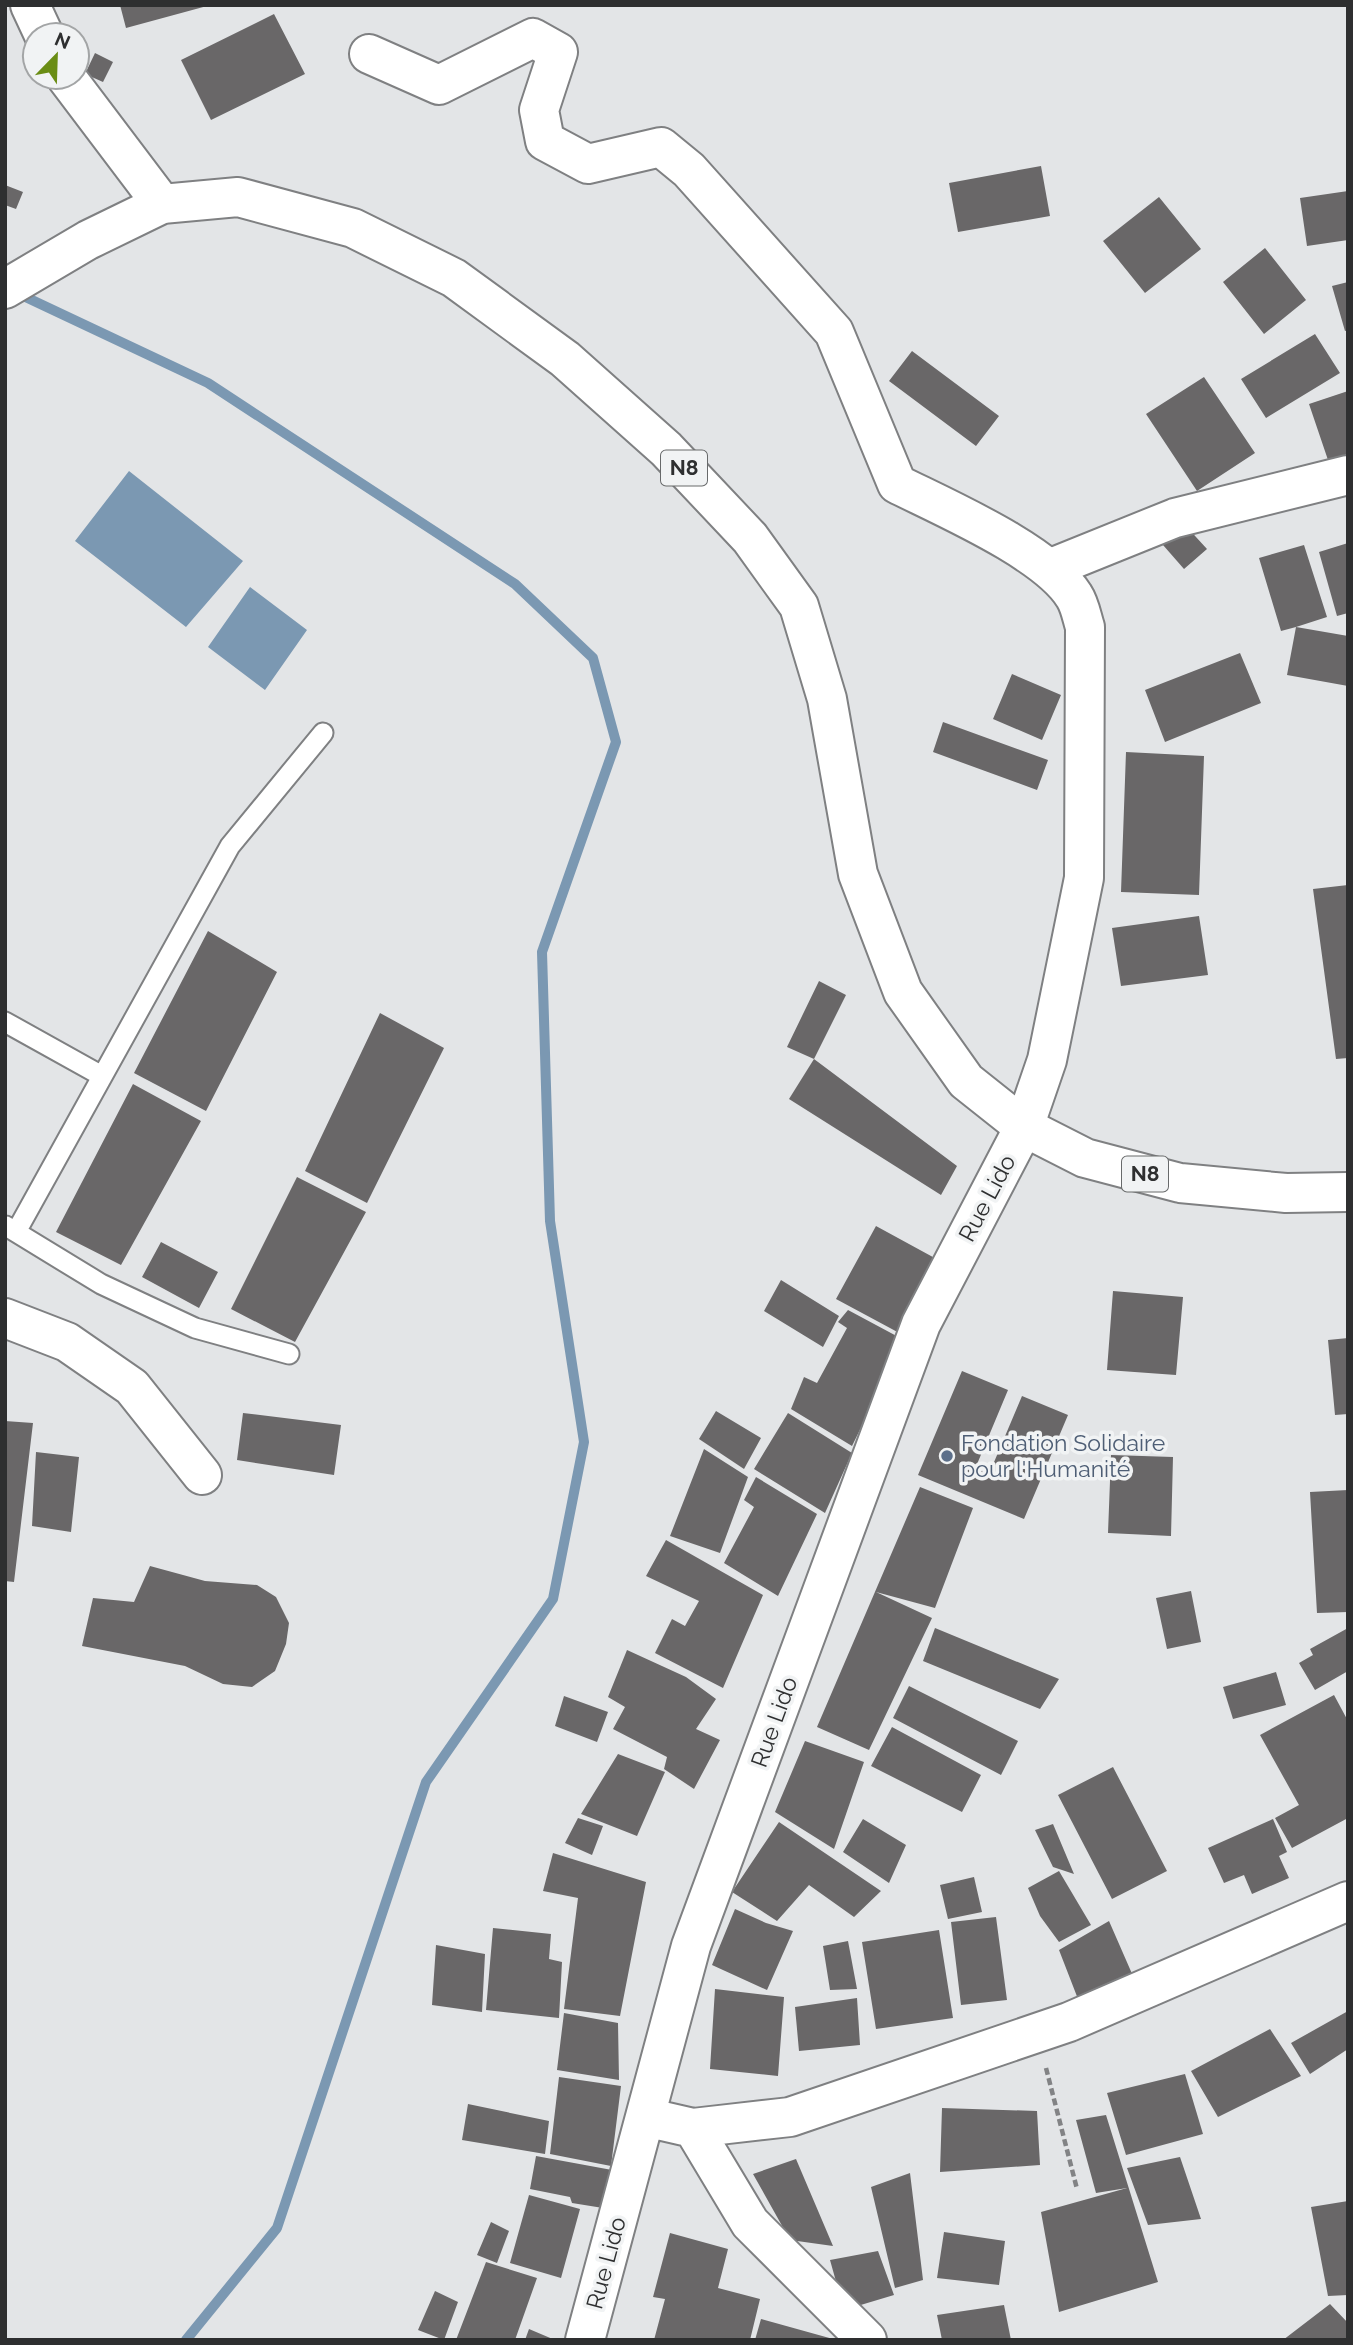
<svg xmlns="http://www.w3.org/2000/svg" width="1353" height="2345" font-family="Raleway,sans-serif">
	<rect width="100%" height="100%" fill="#e3e5e7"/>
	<path fill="#7b98b2" d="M129 471 243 561 186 627 75 541Z
		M250 587 307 630 265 690 208 647Z"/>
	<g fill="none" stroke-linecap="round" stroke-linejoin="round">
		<path stroke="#7b98b2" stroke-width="10" d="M17 293 208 383 515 584 593 658 616 742 542 952 550 1221 584 1442 553 1599 426 1782 277 2228 186 2340"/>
	</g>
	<path fill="#696768" d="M120 5H207V6L126 28Z
		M274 14 305 74 211 120 181 60Z
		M95 53 113 62 103 82 85 74Z
		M1041 166 1050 216 958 232 949 183Z
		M5 185 23 192 16 209 5 205Z
		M1348 191V240L1307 246 1300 198Z
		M1159 197 1201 249 1145 293 1103 241Z
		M1265 248 1306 300 1264 334 1223 282Z
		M1348 282V330L1345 331 1332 286Z
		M1315 334 1340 373 1266 418 1241 379Z
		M912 351 999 416 976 446 889 381Z
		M1204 377 1255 453 1197 491 1146 414Z
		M1348 391V454L1328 460 1309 404Z
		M1185 525 1207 549 1184 569 1163 545Z
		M1348 543V613L1337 616 1319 552Z
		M1304 545 1327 617 1296 627 1348 636V686L1287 675 1296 627 1281 631 1259 558Z
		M1240 653 1261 703 1165 742 1145 690Z
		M1012 674 1061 695 1042 740 993 719Z
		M943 722 1048 760 1037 790 933 752Z
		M1126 752 1204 756 1199 895 1121 892Z
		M1348 885V1058L1336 1059 1313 889Z
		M1199 916 1208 975 1121 986 1112 928Z
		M208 931 277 972 206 1111 134 1073Z
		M819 981 846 995 814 1059 787 1047Z
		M380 1013 444 1048 367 1203 305 1171Z
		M814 1059 957 1166 941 1195 789 1099Z
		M133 1084 201 1121 121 1265 56 1232Z
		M297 1177 366 1212 295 1342 231 1309Z
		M876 1226 942 1262 903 1335 836 1299Z
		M161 1242 218 1272 199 1308 142 1277Z
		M781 1280 839 1316 823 1347 764 1311Z
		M1113 1291 1183 1297 1176 1375 1107 1370Z
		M848 1310 904 1340 852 1446 791 1409 804 1377 817 1383 847 1328 838 1322Z
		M1348 1338V1414L1335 1415 1328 1340Z
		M962 1371 1008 1390 975 1469 989 1474 1022 1396 1068 1415 1024 1519 918 1475Z
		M716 1411 761 1438 744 1469 699 1439Z
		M243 1413 341 1425 334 1475 237 1460Z
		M788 1413 852 1453 825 1513 754 1469Z
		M5 1421 33 1423 14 1582 5 1581Z
		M704 1449 748 1477 720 1553 670 1536Z
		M36 1452 79 1457 71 1532 32 1526Z
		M1111 1455 1173 1457 1171 1536 1108 1533Z
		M756 1477 817 1514 778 1596 724 1563 754 1507 744 1500Z
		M920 1487 973 1508 935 1608 876 1592 932 1618 869 1750 817 1727Z
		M1348 1490V1612L1317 1613 1310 1492Z
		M666 1540 763 1595 723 1688 655 1653 672 1619 685 1626 699 1601 646 1576Z
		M150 1566 205 1581 257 1585 276 1597 289 1623 286 1644 275 1671 252 1687 223 1684 185 1666 82 1646 93 1598 134 1602Z
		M1191 1591 1201 1642 1167 1649 1156 1598Z
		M935 1628 1059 1679 1040 1709 923 1661Z
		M1348 1628V1671L1315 1690 1299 1663 1313 1655 1310 1649Z
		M627 1650 686 1677 716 1699 696 1729 720 1740 694 1789 664 1769 667 1757 613 1729 625 1707 608 1697Z
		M1276 1672 1286 1705 1233 1719 1223 1687Z
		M909 1686 1018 1741 1001 1775 893 1718Z
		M1334 1695 1348 1721V1818L1292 1848 1275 1818 1299 1805 1260 1735Z
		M564 1696 608 1712 597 1742 555 1726Z
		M892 1727 981 1775 962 1812 871 1766Z
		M805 1741 864 1762 834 1849 775 1812Z
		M618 1754 665 1772 637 1836 581 1814Z
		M1113 1767 1167 1871 1112 1899 1058 1795Z
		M578 1818 603 1826 592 1855 565 1843Z
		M863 1819 906 1845 889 1883 843 1852Z
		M1273 1819 1287 1852 1279 1856 1289 1878 1252 1894 1244 1875 1224 1883 1208 1848Z
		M779 1822 881 1891 854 1917 809 1885 777 1921 732 1892Z
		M1053 1824 1074 1874 1053 1867 1035 1830Z
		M553 1853 646 1882 620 2016 564 2009 578 1898 543 1891Z
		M1059 1871 1091 1925 1059 1942 1040 1916 1028 1888Z
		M974 1877 982 1912 948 1919 940 1885Z
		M735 1909 766 1923 793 1931 767 1990 712 1965Z
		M996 1917 1007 2000 961 2005 951 1922Z
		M1109 1921 1133 1976 1078 1999 1059 1950Z
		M493 1928 551 1934 549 1959 562 1962 559 2018 486 2010Z
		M939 1930 953 2018 876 2029 862 1942Z
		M848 1941 857 1989 830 1990 823 1946Z
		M436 1945 485 1954 482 2012 432 2005Z
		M715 1989 784 1997 778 2076 710 2069Z
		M857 1998 860 2045 799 2051 795 2007Z
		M1348 2011V2049L1310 2074 1291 2043Z
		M564 2013 618 2023 619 2080 557 2070Z
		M1270 2029 1301 2076 1218 2117 1191 2071Z
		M1185 2074 1203 2134 1126 2155 1107 2093Z
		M559 2077 621 2086 611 2166 550 2154Z
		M468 2104 549 2121 545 2154 462 2140Z
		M942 2108 1037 2111 1040 2165 940 2172Z
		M1106 2115 1158 2282 1059 2312 1041 2212 1127 2188 1096 2193 1076 2120Z
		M536 2156 612 2170 603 2208 572 2203 570 2197 530 2189Z
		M1180 2157 1201 2219 1148 2225 1127 2168Z
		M796 2159 833 2246 790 2240 753 2174Z
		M910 2173 923 2280 895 2288 871 2187Z
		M529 2195 580 2209 561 2278 510 2263Z
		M1348 2201V2295L1328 2296 1311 2207Z
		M491 2222 509 2231 497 2263 477 2255Z
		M944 2232 1005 2241 999 2285 937 2278Z
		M670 2233 728 2249 718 2288 760 2299 750 2340H654L665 2299 653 2297Z
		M878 2251 894 2295 844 2310 830 2260Z
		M486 2262 537 2278 515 2340H456Z
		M435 2291 458 2302 444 2340 418 2330Z
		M1330 2304 1348 2323V2340H1283Z
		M1004 2305 1011 2340H942L937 2315Z
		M761 2319 833 2339V2340H755Z
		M529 2329 555 2340H525Z"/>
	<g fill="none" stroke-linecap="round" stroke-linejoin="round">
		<defs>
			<path id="lane" d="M5 1022 102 1076
				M6 1226 101 1284 195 1328 289 1354
				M16 1232 230 846 323 733"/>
			<path id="street" d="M30 5 44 35
				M369 54 439 85 533 38 558 52 539 110 545 141 588 164 661 147 689 170 834 332 897 484C945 508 1047 552 1074 596 1080 605 1082 618 1085 627L1084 878 1047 1060 1024 1127 921 1324 691 1946 585 2340
				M66 77 162 204
				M1051 568 1175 518 1348 475
				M5 1318 67 1342 132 1387 202 1475
				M645 2117 693 2128 790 2117 1069 2022 1348 1901
				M693 2128 750 2223 867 2340"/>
			<path id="highway" d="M5 289 88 240 162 204 238 197 353 228 454 278 565 359 666 449 750 538 799 606 827 699 858 874 903 992 966 1081 1024 1127 1085 1158 1180 1183 1286 1193 1348 1192"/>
		</defs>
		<use href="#lane" stroke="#7f8082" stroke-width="23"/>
		<use href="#street" stroke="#7f8082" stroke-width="42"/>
		<use href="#highway" stroke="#7f8082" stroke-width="42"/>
		<path stroke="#828385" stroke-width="4.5" stroke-dasharray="7 3.5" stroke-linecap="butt" d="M1046 2068 1077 2189"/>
		<use href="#lane" stroke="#fff" stroke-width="19"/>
		<use href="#street" stroke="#fff" stroke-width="38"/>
		<use href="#highway" stroke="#fff" stroke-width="38"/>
	</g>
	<circle fill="#5c6f8a" stroke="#f1f3f4" stroke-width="2.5" cx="947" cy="1456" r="7"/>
	<g text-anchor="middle" stroke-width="7" stroke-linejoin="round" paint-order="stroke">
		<g fill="#f1f3f4" stroke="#686a6b" stroke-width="2">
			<rect x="661" y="450.5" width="46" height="35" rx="5"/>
			<rect x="1122" y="1156.5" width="46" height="35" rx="5"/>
		</g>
		<g font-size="21" font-weight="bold" fill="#2e2f30">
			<text x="684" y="475">N8</text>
			<text x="1145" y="1181">N8</text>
		</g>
		<g font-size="23" fill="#2e2f30" stroke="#f1f3f4">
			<text transform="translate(987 1198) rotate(-62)" y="8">Rue Lido</text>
			<text transform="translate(774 1722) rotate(-70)" y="8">Rue Lido</text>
			<text transform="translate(606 2263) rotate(-75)" y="8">Rue Lido</text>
		</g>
		<g font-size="23" fill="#4e5e75" stroke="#f1f3f4" text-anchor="start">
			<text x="961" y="1451">Fondation Solidaire<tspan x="961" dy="26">pour l'Humanité</tspan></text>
		</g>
	</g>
	<rect width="1353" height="2345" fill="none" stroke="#2e2f30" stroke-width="14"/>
	<g transform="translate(56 56) rotate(23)"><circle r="33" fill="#f1f3f4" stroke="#a3a5a6" stroke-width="2"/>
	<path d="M0-5L12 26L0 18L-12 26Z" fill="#6a8d14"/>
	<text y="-10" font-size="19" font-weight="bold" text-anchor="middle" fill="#2e2f30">N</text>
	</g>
</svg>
